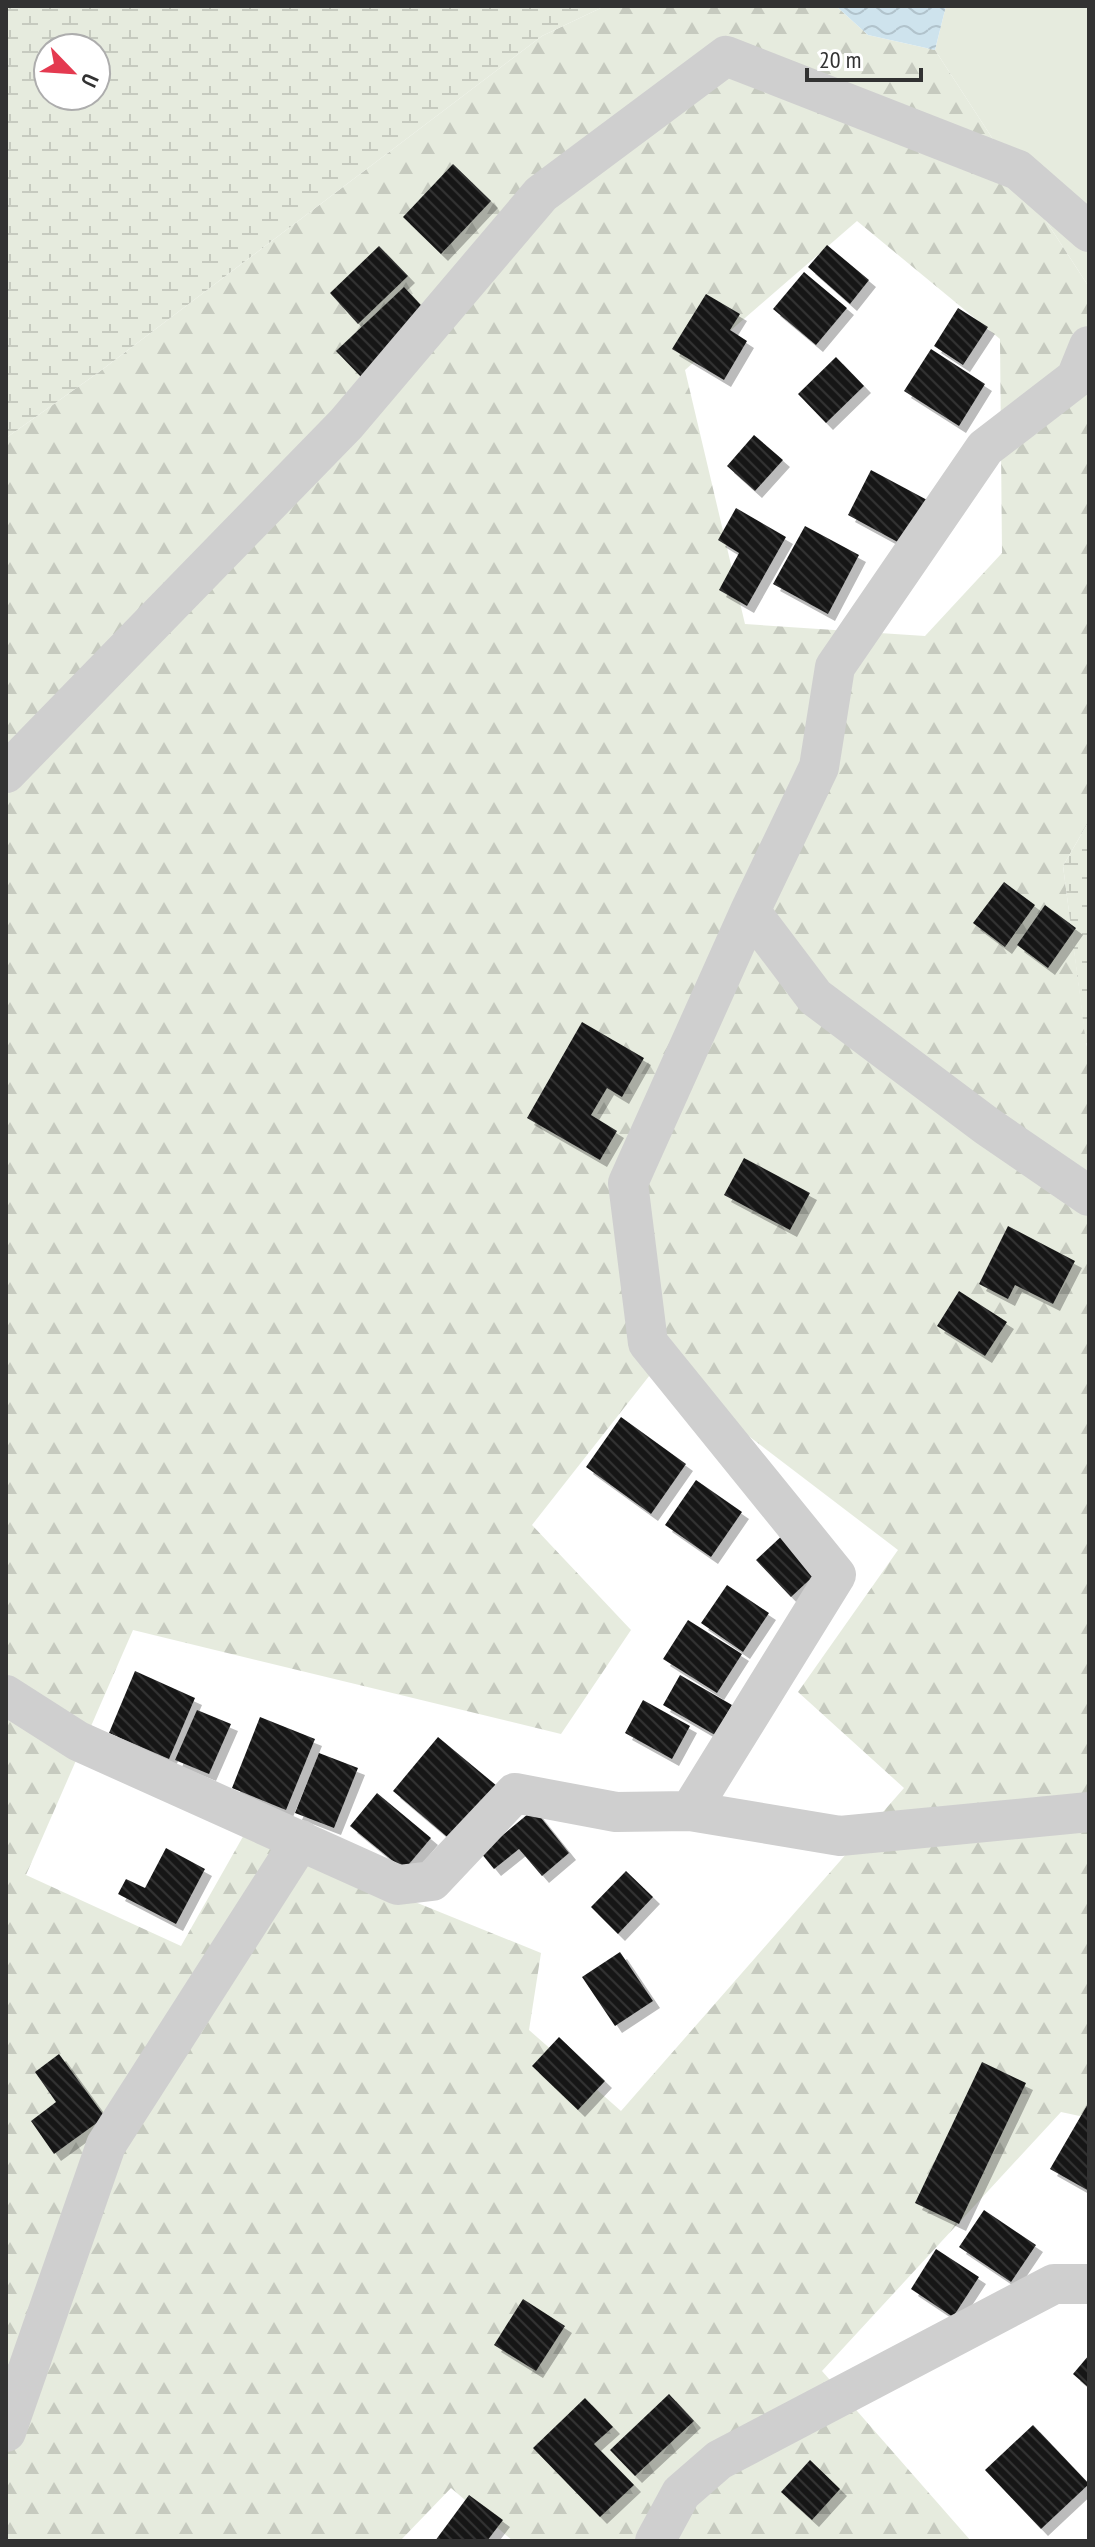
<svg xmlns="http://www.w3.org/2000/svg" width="1095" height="2547" font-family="'PT Sans Narrow',sans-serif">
	<defs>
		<pattern id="forest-firs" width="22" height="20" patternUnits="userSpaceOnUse" patternTransform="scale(2)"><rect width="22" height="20" fill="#e6ebde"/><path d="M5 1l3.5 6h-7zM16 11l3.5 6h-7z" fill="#c6cabf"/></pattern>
		<pattern id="wetland-marsh" width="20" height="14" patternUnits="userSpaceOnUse" patternTransform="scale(2)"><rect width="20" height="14" fill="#e6ebde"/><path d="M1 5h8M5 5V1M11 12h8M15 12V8" fill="none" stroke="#c6cabf"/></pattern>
		<pattern id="water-waves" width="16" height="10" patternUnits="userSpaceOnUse" patternTransform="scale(2)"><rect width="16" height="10" fill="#cee3ed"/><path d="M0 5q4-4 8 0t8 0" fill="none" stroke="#b1c3cc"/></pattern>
		<pattern id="building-back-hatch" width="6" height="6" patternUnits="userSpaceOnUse" patternTransform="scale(2)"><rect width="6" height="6" fill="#191919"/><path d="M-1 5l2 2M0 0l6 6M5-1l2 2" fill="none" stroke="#323232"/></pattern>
		<filter id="shadow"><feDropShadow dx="7" dy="7" stdDeviation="0" flood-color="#0004"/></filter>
	</defs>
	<rect width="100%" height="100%" fill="#fff"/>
	<path fill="#e6ebde" d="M946 6H1089V287L935 50Z"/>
	<path fill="url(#forest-firs)" fill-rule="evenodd" d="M605 6H836L868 35 935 50 1089 287V821L1063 866 1089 1062V2118L1061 2112 822 2371 971 2541H513L451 2488 400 2541H6V438L99 372 542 36ZM857 221 1000 339 1002 553 925 636 745 624 685 370ZM657 1366 898 1550 798 1692 904 1788 621 2111 529 2030 541 1953 245 1833 181 1946 26 1875 133 1630 561 1734 631 1630 532 1525Z"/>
	<path fill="url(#wetland-marsh)" fill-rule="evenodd" d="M6 6H605L542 36 99 372 6 438ZM48 48H96V96H48Z
		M1089 821V1044L1086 1043 1063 866Z"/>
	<path fill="url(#water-waves)" d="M836 6H946L935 50 868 35Z"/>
	<path fill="url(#building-back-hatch)" filter="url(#shadow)" d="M453 164 491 201 441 254 403 217Z
		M827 245 869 280 850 304 808 267Z
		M379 246 408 276 358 324 330 293Z
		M804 272 847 308 816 345 773 309Z
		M404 287 431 316 364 380 336 351Z
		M706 294 740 314 730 330 747 341 724 380 672 349Z
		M958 308 988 327 963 365 934 346Z
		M931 349 985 384 959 426 904 391Z
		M836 357 864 386 826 423 798 394Z
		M754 435 783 460 755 491 727 466Z
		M871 470 929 501 905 546 848 515Z
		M736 508 786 537 747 606 719 590 739 553 718 540Z
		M805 526 859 555 828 614 773 584Z
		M1004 882 1035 905 1005 947 973 923Z
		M1045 905 1076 928 1048 968 1017 945Z
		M582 1022 644 1058 622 1097 607 1088 591 1115 617 1131 600 1160 527 1118Z
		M744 1158 810 1193 790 1230 724 1195Z
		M1008 1226 1075 1261 1053 1304 1015 1285 1008 1299 979 1284Z
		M959 1291 1007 1322 985 1356 937 1326Z
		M621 1417 686 1464 651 1514 586 1467Z
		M696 1480 742 1512 711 1557 665 1525Z
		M786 1532 820 1570 791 1597 756 1560Z
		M727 1585 769 1613 743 1652 701 1623Z
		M688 1620 742 1654 717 1693 663 1659Z
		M135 1671 195 1698 169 1759 109 1733Z
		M680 1675 732 1705 715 1735 663 1705Z
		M643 1700 690 1726 672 1759 625 1733Z
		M197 1710 231 1724 209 1774 175 1760Z
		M260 1717 315 1739 286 1810 232 1788Z
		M438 1737 497 1786 452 1841 393 1791Z
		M319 1753 358 1768 334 1828 295 1813Z
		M377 1793 431 1838 404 1870 350 1826Z
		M534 1809 569 1853 542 1876 519 1849 494 1869 481 1853Z
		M166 1848 205 1869 176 1924 118 1894 126 1879 145 1888Z
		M626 1871 653 1897 618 1934 591 1907Z
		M620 1952 653 2001 615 2026 582 1977Z
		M559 2037 605 2081 578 2110 532 2066Z
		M59 2054 105 2117 54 2154 31 2121 56 2102 35 2072Z
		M982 2062 1026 2083 959 2224 915 2203Z
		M1089 2102V2191L1050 2169Z
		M984 2210 1036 2245 1011 2282 959 2247Z
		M936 2249 979 2277 953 2317 911 2289Z
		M523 2299 565 2326 536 2371 494 2345Z
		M1089 2355V2388L1073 2374Z
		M669 2394 694 2421 635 2476 610 2450Z
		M585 2398 613 2427 594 2444 634 2485 600 2517 533 2448Z
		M1033 2425 1089 2484 1041 2529 985 2470Z
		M810 2460 840 2489 812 2520 781 2492Z
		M469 2495 503 2520 487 2541H435Z"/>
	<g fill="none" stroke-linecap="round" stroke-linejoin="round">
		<path stroke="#cfcfcf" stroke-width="40" d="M6 773 346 424 541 194 726 56 1018 170 1089 232
			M750 911 815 997 987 1126 1089 1196
			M6 1695 78 1741 398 1885 432 1881 515 1793 616 1812 690 1811 840 1836 1089 1812
			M690 1811 836 1575 648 1343 628 1183 750 911 819 767 835 667 985 448 1076 378 1089 346
			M6 2432 106 2145 301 1840
			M655 2541 681 2493 719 2460 1054 2284H1089"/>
	</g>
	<rect width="1095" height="2547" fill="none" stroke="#323232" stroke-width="16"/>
	<g transform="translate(72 72) rotate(115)"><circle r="38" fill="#ffffff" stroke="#adadad" stroke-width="2"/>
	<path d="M0-6L14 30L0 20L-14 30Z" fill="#e43a50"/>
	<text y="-12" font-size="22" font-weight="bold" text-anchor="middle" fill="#323232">U</text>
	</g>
	<path d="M807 68v12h114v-12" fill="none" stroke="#323232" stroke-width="4"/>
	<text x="819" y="68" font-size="24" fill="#323232" stroke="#ffffff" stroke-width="6" paint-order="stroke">20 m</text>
</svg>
